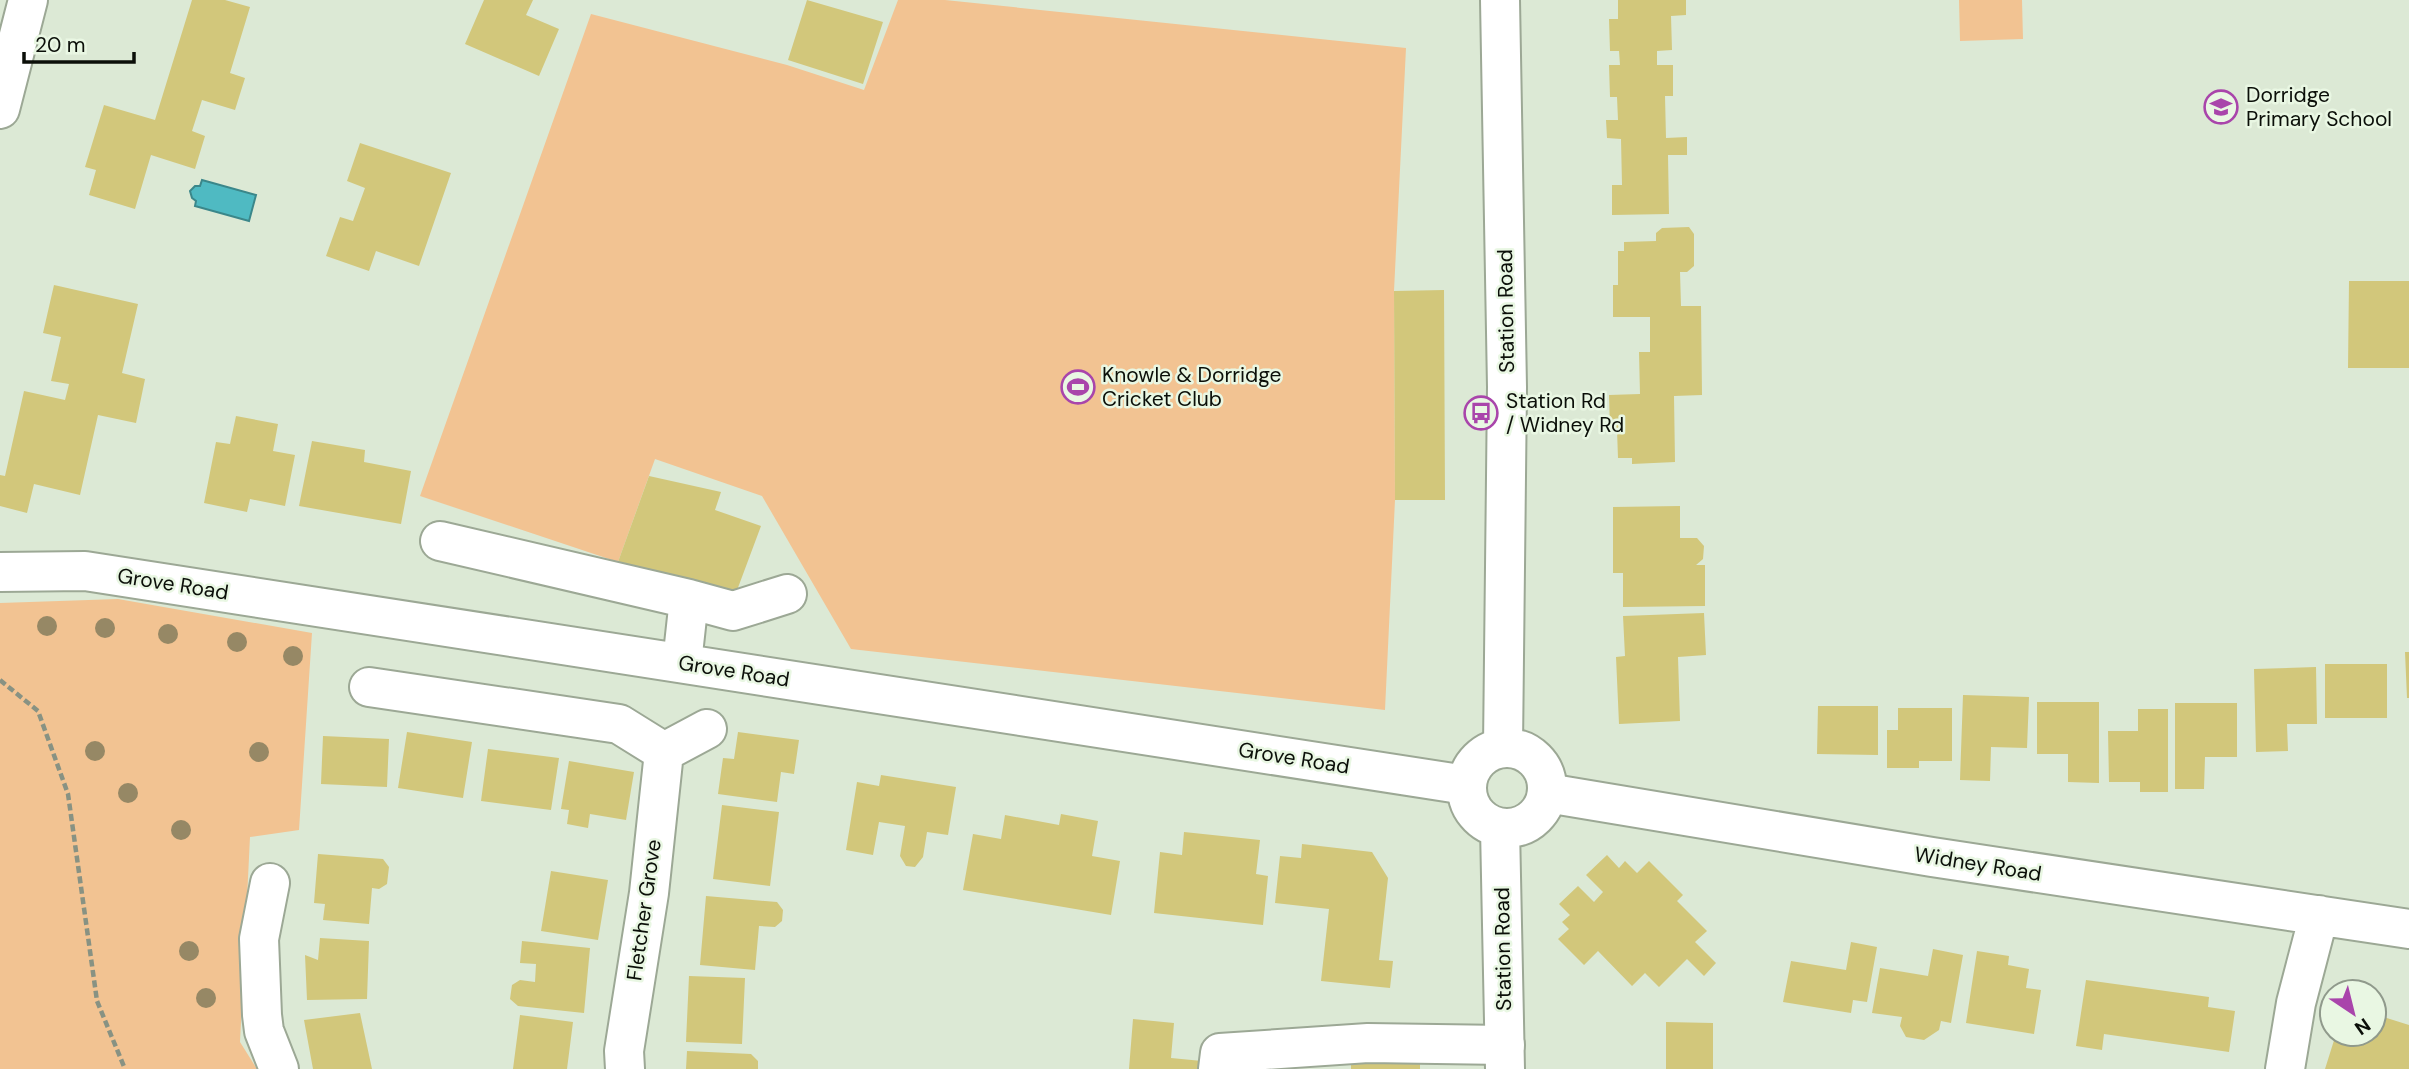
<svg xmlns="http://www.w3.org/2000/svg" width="2409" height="1069" font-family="'DM Sans',sans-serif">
	<rect width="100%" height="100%" fill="#dce9d5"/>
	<path fill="#f2c392" d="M898 0H945L1406 48 1394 291 1395 500 1385 710 851 649 762 496 655 459 618 562 420 496 591 14 787 65 864 90Z
		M1959 0H2022L2023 39 1960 41Z
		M118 599 312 633 299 830 250 837 240 1042 257 1069H0V603Z"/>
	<path fill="#4fbac2" stroke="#3b878a" stroke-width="2" d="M202 180 256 195 249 221 195 206 196 201 192 198 190 191 195 186H200Z"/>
	<path fill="#d2c77b" d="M192 0H225L250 7 230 73 245 78 235 110 202 100 192 131 205 136 195 169 151 155 135 209 89 195 96 170 85 167 104 105 155 120Z
		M484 0H533L526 15 559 29 539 76 465 44Z
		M807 0 883 22 863 84 788 60Z
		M1618 0H1686V15L1671 16 1672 50 1657 51V65H1673V96H1665L1666 138 1687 137V155H1668L1669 214 1612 215V185H1622L1621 139 1607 138 1606 120H1618L1617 97H1610L1609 65H1620L1619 51H1610L1609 19H1618Z
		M360 143 451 173 419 266 376 251 369 271 326 256 340 217 353 221 365 188 347 181Z
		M1689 227 1694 234V266L1687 272H1680L1681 306H1701L1702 395 1674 396 1675 462 1632 464V458H1618L1617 430H1610L1609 395 1640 394 1639 352H1650V317H1613V285H1618V251H1624V242L1656 241V233L1662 228Z
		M2349 281H2409V368H2348Z
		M54 285 138 304 122 373 145 379 136 423 98 415 80 495 34 484 27 513 0 506V475L5 476 24 391 65 400 69 384 51 381 61 337 43 333Z
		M1444 290 1445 500H1395L1394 291Z
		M236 416 278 424 273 451 295 455 285 506 250 499 247 512 204 503 216 442 230 444Z
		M312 441 365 450 364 462 411 471 401 524 299 506Z
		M649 476 721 492 715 510 761 526 736 593 618 562Z
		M1680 506V538H1697L1704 546 1703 559 1696 565H1705V606L1623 607V573H1613V507Z
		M1704 613 1706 655 1678 657 1680 721 1619 724 1616 657 1625 656 1623 616Z
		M2405 652H2409V698H2407Z
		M2325 664H2387V718H2325Z
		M2316 667 2317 724H2287L2288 751 2256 752 2254 669Z
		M1963 695 2029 697 2027 748 1991 747 1990 781 1960 780Z
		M2037 702H2099V783L2068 782V754H2037Z
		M2175 703H2237V757H2205L2204 789H2175Z
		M1818 706H1878V755L1817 754Z
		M1898 708H1952V761H1919V768H1887V730H1898Z
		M2138 709H2168V792H2140V782H2109L2108 731H2138Z
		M407 732 472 742 463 798 398 788Z
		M738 732 799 740 794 774 781 772 777 802 718 794 723 758 734 759Z
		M323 736 389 739 387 787 321 784Z
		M488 749 559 758 551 810 481 801Z
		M569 761 634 772 626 820 590 814 588 828 567 824 569 810 561 809Z
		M881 775 956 787 948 835 927 832 923 857 915 867 906 866 900 856 905 826 879 822 873 855 846 850 857 782 879 786Z
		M722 805 779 812 770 886 713 879Z
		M1061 814 1098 821 1092 856 1120 861 1111 915 963 890 973 834 1001 839 1005 815 1059 825Z
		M1184 832 1260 840 1256 874 1268 876 1263 925 1154 913 1160 852 1182 855Z
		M1302 844 1372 852 1388 878 1379 960 1393 961 1390 988 1321 981 1329 909 1275 903 1280 856 1301 858Z
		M318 854 383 859 389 867 387 884 379 889 372 888 369 924 323 920 325 904 314 903Z
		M1607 855 1619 868 1625 861 1637 873 1649 861 1683 895 1677 901 1707 931 1695 942 1716 963 1704 976 1687 959 1659 987 1645 973 1632 986 1598 951 1584 965 1558 939 1569 929 1562 922 1570 915 1559 904 1578 886 1594 902 1603 892 1586 875Z
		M551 871 608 880 598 940 541 931Z
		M706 896 777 902 783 910 782 921 775 927 759 926 755 970 700 965Z
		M320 938 369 941 367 999 307 1000 305 955 318 960Z
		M522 941 590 948 584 1013 518 1006 510 999 512 985 520 980 535 982 536 964 520 963Z
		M1851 942 1877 947 1867 1002 1853 1000 1851 1013 1783 1002 1791 961 1846 970Z
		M1933 949 1963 955 1951 1023 1941 1021 1939 1030 1924 1040 1906 1037 1900 1026 1902 1017 1872 1013 1880 968 1928 976Z
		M1977 951 2009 956 2008 965 2029 969 2026 988 2041 990 2034 1034 1966 1023Z
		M689 976 745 978 742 1044 686 1042Z
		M2086 980 2209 997 2208 1007 2235 1011 2229 1052 2104 1034 2102 1050 2076 1046Z
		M360 1013 372 1069H313L304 1020Z
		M2374 1014 2409 1025V1069H2325L2336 1034H2374Z
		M520 1015 573 1022 567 1069H513Z
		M1133 1019 1174 1023 1171 1058 1202 1061 1201 1069H1129Z
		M1666 1022 1713 1023V1069H1666Z
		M687 1051 751 1054 758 1061V1069H686Z
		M1420 1059V1069H1351V1060Z"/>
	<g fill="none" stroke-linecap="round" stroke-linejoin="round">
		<defs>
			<path id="minor" d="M0 109 28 0
				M440 541 689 599 682 663
				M0 572 85 571 1466 785
				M689 599 733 611 787 594
				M369 687 619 724 664 752 707 729
				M1547 793 1932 857 2409 929
				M270 883 259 939 262 1015 264 1031 279 1069
				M625 1069 624 1051 649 893 664 752
				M1218 1069 1220 1053 1368 1043 1505 1045
				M2285 1069 2296 1003 2319 915"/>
			<path id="major" d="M1500 0 1507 387 1503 747
				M1467 788a40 40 0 1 1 80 0a40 40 0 1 1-80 0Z
				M1500 828 1505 1069"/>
		</defs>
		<use href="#minor" stroke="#9ca895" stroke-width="42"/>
		<use href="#major" stroke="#9ca895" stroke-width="42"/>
		<path stroke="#889283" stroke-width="4.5" stroke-dasharray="7 3.5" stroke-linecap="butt" d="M0 680 38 711 68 794 97 1001 125 1069"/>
		<use href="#minor" stroke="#fff" stroke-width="38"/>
		<use href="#major" stroke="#fff" stroke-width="38"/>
	</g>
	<g fill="#968865">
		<circle cx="47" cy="626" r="10"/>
		<circle cx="105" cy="628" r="10"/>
		<circle cx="168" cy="634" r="10"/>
		<circle cx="237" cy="642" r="10"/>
		<circle cx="293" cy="656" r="10"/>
		<circle cx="95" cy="751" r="10"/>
		<circle cx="259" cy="752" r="10"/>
		<circle cx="128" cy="793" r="10"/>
		<circle cx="181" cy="830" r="10"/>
		<circle cx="189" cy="951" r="10"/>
		<circle cx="206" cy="998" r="10"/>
	</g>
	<defs>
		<symbol id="school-ring" viewBox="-11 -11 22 22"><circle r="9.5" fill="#e9f7e3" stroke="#a945ab" stroke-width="1.5"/><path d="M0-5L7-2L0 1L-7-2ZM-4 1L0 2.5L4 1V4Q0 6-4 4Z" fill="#a945ab"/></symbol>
		<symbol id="stadium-ring" viewBox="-11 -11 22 22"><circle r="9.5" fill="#e9f7e3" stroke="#a945ab" stroke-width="1.5"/><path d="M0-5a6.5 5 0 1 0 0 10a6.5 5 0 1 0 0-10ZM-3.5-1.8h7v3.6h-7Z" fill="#a945ab"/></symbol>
		<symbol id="bus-ring" viewBox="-11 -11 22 22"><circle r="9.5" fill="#e9f7e3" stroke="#a945ab" stroke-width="1.5"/><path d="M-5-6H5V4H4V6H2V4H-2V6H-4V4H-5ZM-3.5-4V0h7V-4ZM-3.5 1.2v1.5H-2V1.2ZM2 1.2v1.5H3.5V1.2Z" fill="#a945ab"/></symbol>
	</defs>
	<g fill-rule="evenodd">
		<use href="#school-ring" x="2202" y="88" width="38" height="38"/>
		<use href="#stadium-ring" x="1059" y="368" width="38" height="38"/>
		<use href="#bus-ring" x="1462" y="394" width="38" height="38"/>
	</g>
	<g text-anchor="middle" stroke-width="5" stroke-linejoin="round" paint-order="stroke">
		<g font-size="21" fill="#0b0f09" stroke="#e9f7e3" text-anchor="start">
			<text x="2246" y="102">Dorridge<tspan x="2246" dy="24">Primary School</tspan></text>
			<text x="1102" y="382">Knowle &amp; Dorridge<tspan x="1102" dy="24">Cricket Club</tspan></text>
			<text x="1506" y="408">Station Rd<tspan x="1506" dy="24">/ Widney Rd</tspan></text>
		</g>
		<g font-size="21" fill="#0b0f09" stroke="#e9f7e3">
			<text transform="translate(1506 311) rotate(-91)" y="7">Station Road</text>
			<text transform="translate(173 584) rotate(9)" y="7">Grove Road</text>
			<text transform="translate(734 671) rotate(9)" y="7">Grove Road</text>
			<text transform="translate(1294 758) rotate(9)" y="7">Grove Road</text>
			<text transform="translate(1978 864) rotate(9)" y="7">Widney Road</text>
			<text transform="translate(644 910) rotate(-82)" y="7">Fletcher Grove</text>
			<text transform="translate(1503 949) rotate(-91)" y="7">Station Road</text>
		</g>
	</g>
	<g transform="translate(2353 1013) rotate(145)"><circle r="33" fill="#e9f7e3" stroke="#909a8c" stroke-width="2"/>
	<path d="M0-5L12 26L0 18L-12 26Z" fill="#a945ab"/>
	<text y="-10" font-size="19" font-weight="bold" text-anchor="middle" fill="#0b0f09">N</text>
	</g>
	<path d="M24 52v10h110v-10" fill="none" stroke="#0b0f09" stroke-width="3.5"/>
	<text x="35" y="52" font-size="21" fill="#0b0f09" stroke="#e9f7e3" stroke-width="5" paint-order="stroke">20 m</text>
</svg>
